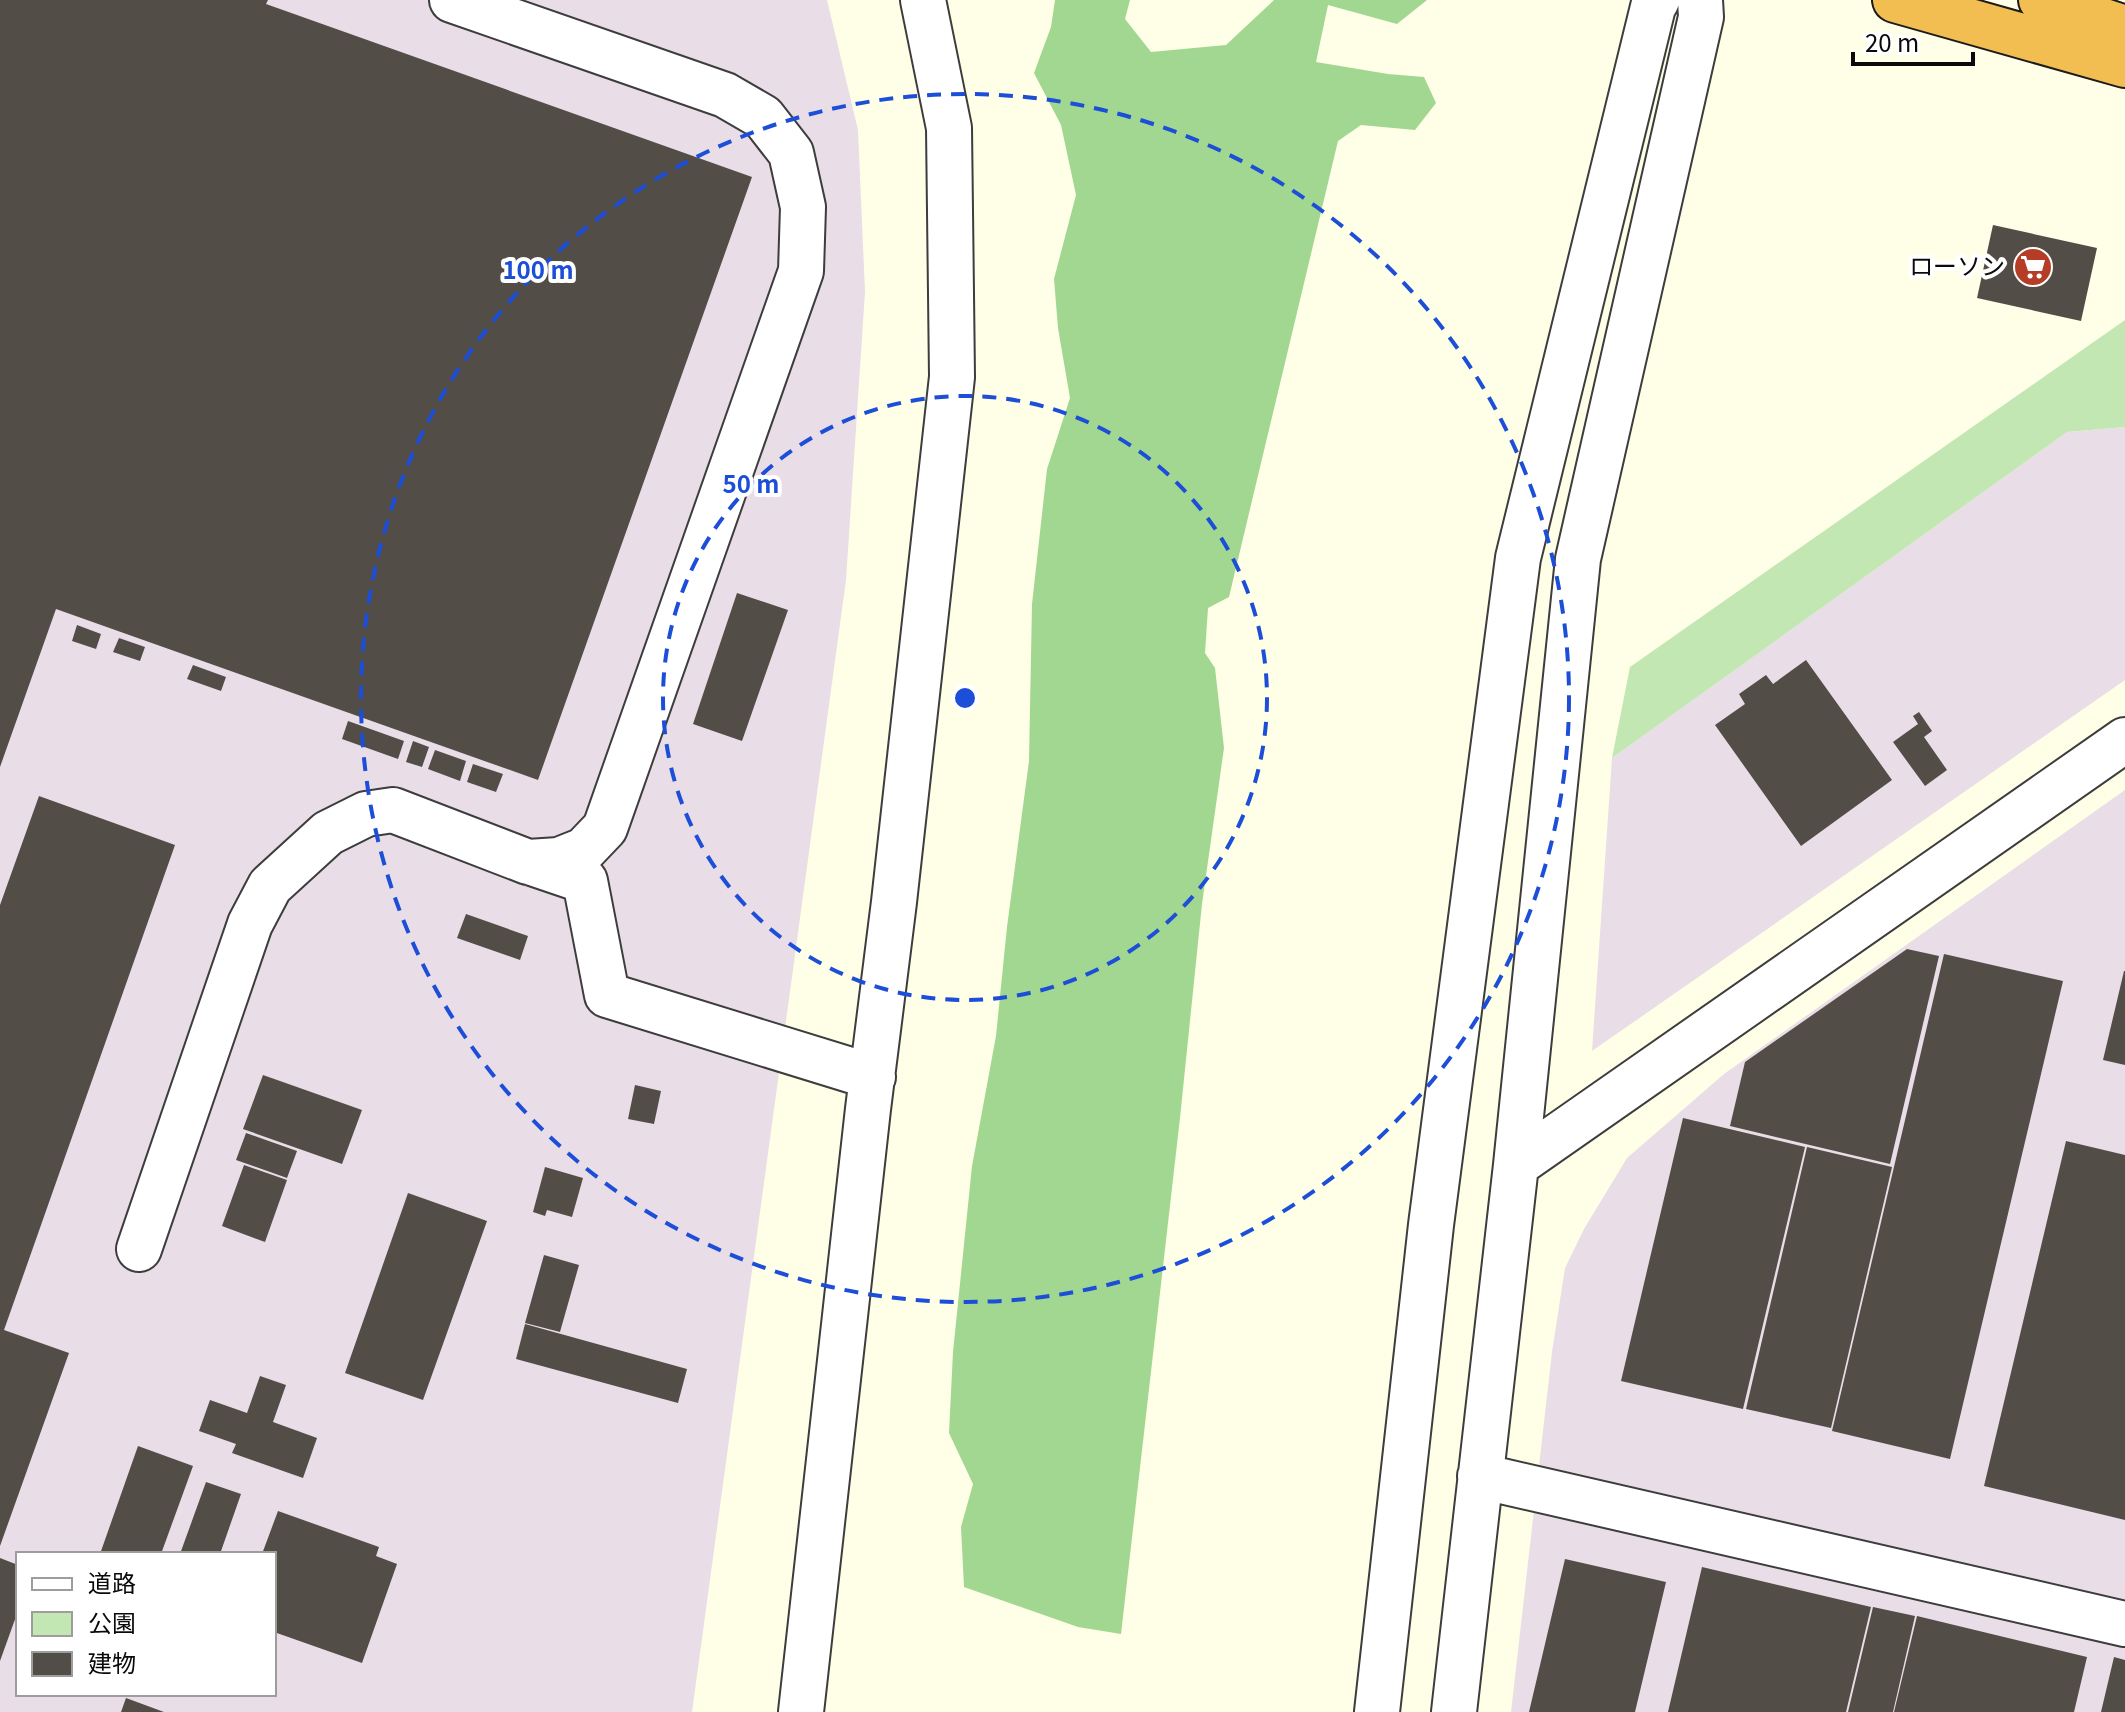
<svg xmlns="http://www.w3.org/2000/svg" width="2125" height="1712" font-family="Georgia,'Noto Sans JP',serif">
	<rect width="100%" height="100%" fill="#feffe6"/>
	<path fill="#e9dde8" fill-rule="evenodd" d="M0 0H827L858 130 865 292 846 580 692 1712H0ZM18 1554H274V1694H18Z
		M2125 427V680L1592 1051 1612 758 2067 432Z
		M2125 790V1712H1511L1552 1352 1565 1268 1584 1229 1627 1158 1724 1074Z"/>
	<path fill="#c2e7b2" d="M2125 320V427L2067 432 1612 758 1630 667Z"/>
	<path fill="#a2d792" d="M1055 0H1130L1125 19 1151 52 1226 45 1274 0H1427L1397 24 1328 5 1316 62 1388 74 1424 77 1436 103 1415 130 1361 125 1338 141 1229 597 1208 608 1205 653 1215 668 1224 748 1202 904 1180 1118 1121 1634 1078 1627 964 1587 961 1527 973 1484 949 1433 953 1352 972 1166 996 1036 1007 927 1029 761 1032 604 1047 469 1070 398 1058 328 1054 279 1076 195 1061 125 1034 73 1051 27Z"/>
	<path fill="#524d46" d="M0 0H268L266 4 752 177 538 780 56 609 0 767Z
		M1993 225 2097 248 2081 321 1977 298Z
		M737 593 788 610 742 741 693 724Z
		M77 625 101 634 96 649 72 641Z
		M119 638 145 647 140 661 113 652Z
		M1806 660 1892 780 1801 846 1715 725 1745 704 1739 694 1766 675 1773 684Z
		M193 665 226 677 221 691 187 679Z
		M1919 712 1932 731 1924 737 1947 770 1925 786 1893 742 1918 724 1913 716Z
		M348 721 404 741 398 759 342 739Z
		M413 741 429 747 422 767 406 762Z
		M435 750 466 761 460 781 428 769Z
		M473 764 503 774 496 792 467 782Z
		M39 796 175 845 4 1330 69 1353 0 1546V905Z
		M466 914 528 936 520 960 457 938Z
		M1907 949 1939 956 1890 1164 1730 1126 1745 1062Z
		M1944 954 2063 981 1950 1459 1832 1431Z
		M2124 971H2125V1065L2103 1060Z
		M263 1075 362 1110 342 1164 243 1129Z
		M635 1085 661 1091 654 1124 628 1119Z
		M1683 1118 1805 1147 1743 1409 1621 1381Z
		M246 1133 297 1151 287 1178 236 1160Z
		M2066 1141 2125 1155V1520L1984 1486Z
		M1807 1147 1892 1167 1831 1428 1746 1409Z
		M244 1165 287 1180 265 1242 222 1226Z
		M545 1167 583 1178 572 1217 547 1210 545 1216 533 1212Z
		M408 1193 487 1221 423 1400 345 1373Z
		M544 1255 579 1265 560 1332 525 1323Z
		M525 1324 687 1369 678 1403 516 1359Z
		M260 1376 286 1385 273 1422 317 1438 303 1478 232 1453 236 1444 199 1431 210 1400 247 1413Z
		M138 1446 193 1466 161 1554H100Z
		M206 1482 241 1494 220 1554H180Z
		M278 1511 379 1547 376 1556 397 1564 362 1663 274 1632V1554H262Z
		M0 1558 18 1565V1611L0 1661Z
		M1565 1559 1666 1582 1635 1712H1529Z
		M1702 1567 1871 1607 1846 1712H1668Z
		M1873 1607 1915 1616 1893 1712H1848Z
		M1917 1616 2087 1657 2074 1712H1894Z
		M2114 1657 2125 1660V1712H2101Z
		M126 1698 164 1712H121Z"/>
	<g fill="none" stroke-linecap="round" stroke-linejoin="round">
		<defs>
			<path id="minor" d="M529 862 585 881 607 995 873 1077
				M1516 1165 2125 740
				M139 1249 250 924 270 886 328 833 366 814 393 810 528 862 559 860 584 850 605 828 801 271 803 207 791 153 763 117 725 95 452 0
				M1480 1476 2125 1624
				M801 1712 868 1109 894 902 952 377 949 128 923 0
				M1377 1712 1431 1225 1518 558 1653 7 1657 0
				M1454 1712 1516 1165 1578 559 1701 17 1700 0"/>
			<path id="highway" d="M1895 0 2125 65
				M2041 0 2125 28"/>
		</defs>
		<use href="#minor" stroke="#3d3d3d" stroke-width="48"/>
		<use href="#highway" stroke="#1b1b1b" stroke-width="48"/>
		<use href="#minor" stroke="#fff" stroke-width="44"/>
		<use href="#highway" stroke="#f2bd51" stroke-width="44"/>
	</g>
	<g fill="none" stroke="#1d4ed8" stroke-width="4" stroke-dasharray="14 10">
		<circle cx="965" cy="698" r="302"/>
		<circle cx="965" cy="698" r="604"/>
	</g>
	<defs>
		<symbol id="supermarket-disc" viewBox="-11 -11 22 22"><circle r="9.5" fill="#b63d25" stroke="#fff"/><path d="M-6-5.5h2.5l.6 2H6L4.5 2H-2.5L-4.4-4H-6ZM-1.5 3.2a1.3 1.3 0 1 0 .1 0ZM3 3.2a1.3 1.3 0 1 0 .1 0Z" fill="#fff"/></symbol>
	</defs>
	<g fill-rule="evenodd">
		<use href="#supermarket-disc" x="2011" y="245" width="44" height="44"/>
	</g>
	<g text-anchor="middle" stroke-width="8" stroke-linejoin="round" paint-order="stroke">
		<g font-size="24" fill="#0a0a0a" stroke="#fff" text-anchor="end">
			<text x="2005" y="275">ローソン</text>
		</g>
	</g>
	<circle cx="965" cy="698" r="12" fill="#1d4ed8" stroke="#fff" stroke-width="4"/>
	<g font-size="24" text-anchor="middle" font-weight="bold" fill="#1d4ed8" stroke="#fff" stroke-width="8" stroke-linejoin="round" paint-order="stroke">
		<text x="538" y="279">100 m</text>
		<text x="751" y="493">50 m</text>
	</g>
	<rect x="16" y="1552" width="260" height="144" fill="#ffffff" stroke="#9d9d9d" stroke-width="2"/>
	<rect x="32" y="1578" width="40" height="12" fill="#ffffff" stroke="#9d9d9d" stroke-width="2"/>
	<text x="88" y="1592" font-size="24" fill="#0a0a0a">道路</text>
	<rect x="32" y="1612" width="40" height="24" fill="#c2e7b2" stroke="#9d9d9d" stroke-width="2"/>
	<text x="88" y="1632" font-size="24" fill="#0a0a0a">公園</text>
	<rect x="32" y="1652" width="40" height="24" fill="#524d46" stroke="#9d9d9d" stroke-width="2"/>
	<text x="88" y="1672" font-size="24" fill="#0a0a0a">建物</text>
	<path d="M1853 52v12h120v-12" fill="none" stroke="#0a0a0a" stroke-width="4"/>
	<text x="1865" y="52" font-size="24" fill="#0a0a0a" stroke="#ffffff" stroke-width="6" paint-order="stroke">20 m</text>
</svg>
